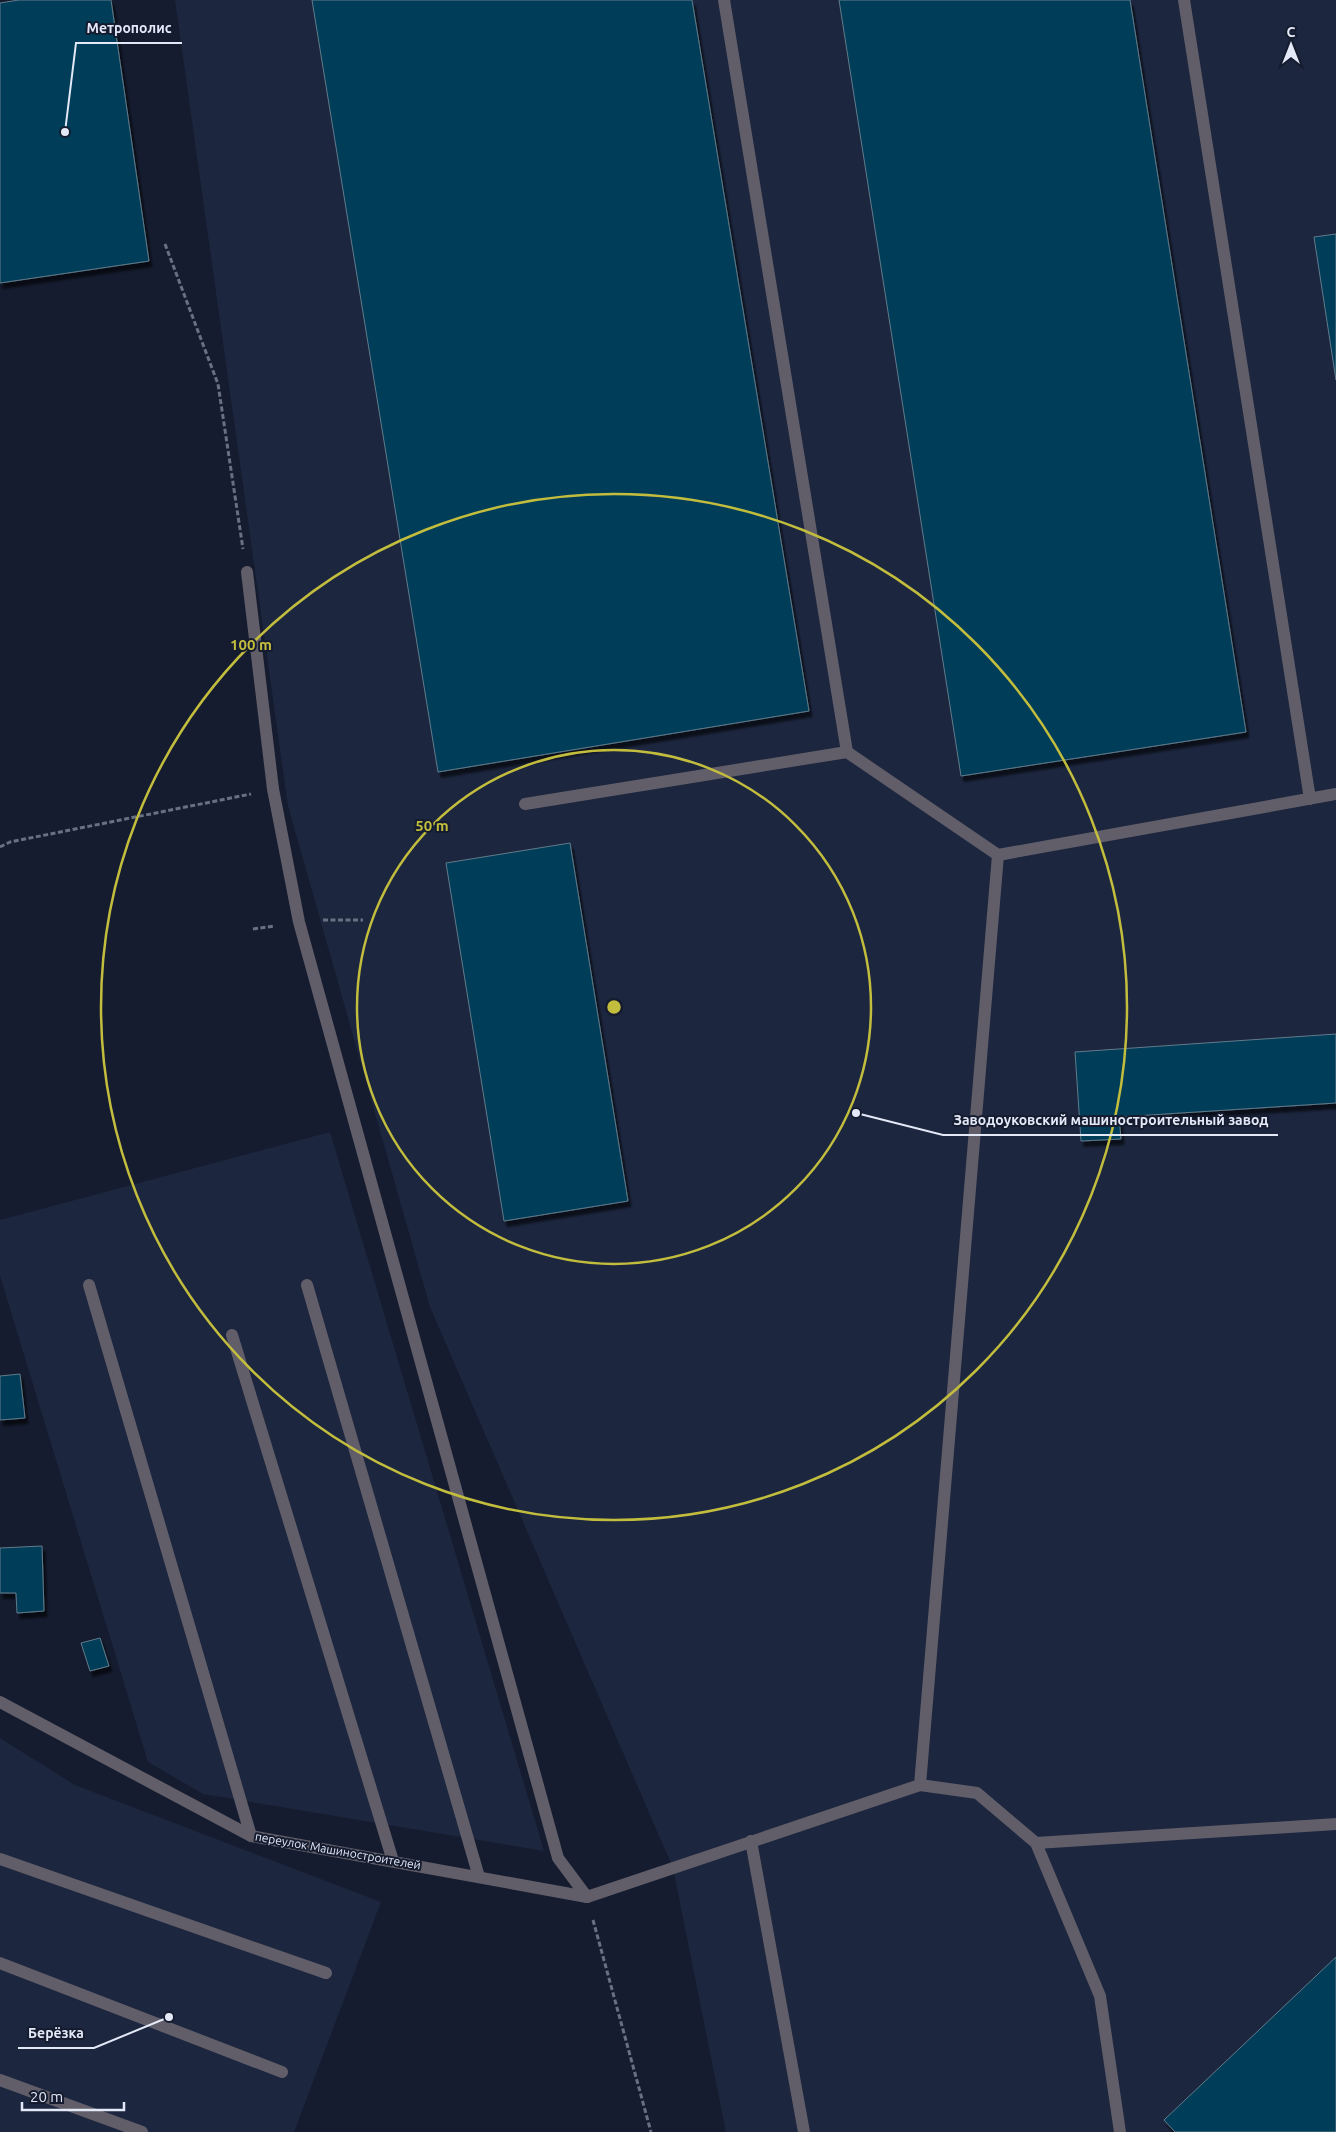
<svg xmlns="http://www.w3.org/2000/svg" width="1336" height="2132" font-family="Ubuntu,sans-serif">
	<defs>
		<filter id="shadow"><feDropShadow dx="3" dy="5.5" stdDeviation="1" flood-color="#0009"/></filter>
	</defs>
	<rect width="100%" height="100%" fill="#151c2f"/>
	<path fill="#1c263f" d="M175 0H1336V2132H726L673 1868 430 1307 288 806Z
		M330 1132 544 1851 203 1794 148 1762 0 1276V1220Z
		M0 1738 75 1785 381 1902 294 2132H0Z"/>
	<path fill="#003d58" stroke="#617b8b" filter="url(#shadow)" d="M19 0H111L149 261 0 283V3Z
		M312 0H692L809 711 438 772Z
		M839 0H1130L1246 732 961 776Z
		M1336 234V380L1314 237Z
		M570 843 628 1201 504 1221 446 863Z
		M1336 1034V1103L1119 1117 1121 1139 1081 1141 1075 1052Z
		M20 1374 25 1418 0 1420V1376Z
		M42 1546 44 1611 17 1613 16 1593H0V1548Z
		M100 1638 109 1666 90 1671 81 1643Z
		M1336 1957V2132H1175L1164 2120Z"/>
	<g fill="none" stroke-linecap="round" stroke-linejoin="round">
		<path stroke="#697081" stroke-width="3" stroke-dasharray="5 2.5" stroke-linecap="butt" d="M165 244 218 384 243 549
			M0 847 10 842 251 794
			M323 920H363
			M253 929 275 926
			M593 1920 651 2132"/>
		<path stroke="#615e69" stroke-width="12" d="M724 0 847 752
			M1184 0 1310 799
			M247 572 273 789 299 922 558 1858 587 1897 920 1785 998 855 1336 794
			M525 804 847 752 998 855
			M89 1285 251 1836
			M307 1285 479 1877
			M232 1335 393 1861
			M920 1785 977 1793 1036 1843 1100 1996 1120 2132
			M751 1841 804 2132
			M1036 1843 1336 1824
			M0 1859 326 1973
			M0 1963 282 2072
			M0 2080 142 2132"/>
		<path stroke="#615e69" stroke-width="12" d="M0 1702 251 1836 587 1897"/>
	</g>
	<g fill="none" stroke="#c3bd3e" stroke-width="2.5">
		<circle cx="614" cy="1007" r="257"/>
		<circle cx="614" cy="1007" r="513"/>
	</g>
	<g text-anchor="middle" stroke-width="4" stroke-linejoin="round" paint-order="stroke">
		<g font-size="12" fill="#e4e9f7" stroke="#151c2f">
			<text transform="translate(338 1851) rotate(10)" y="4">переулок Машиностроителей</text>
		</g>
	</g>
	<circle cx="614" cy="1007" r="8" fill="#c3bd3e" stroke="#151c2f" stroke-width="2.5"/>
	<g font-size="15" text-anchor="middle" font-weight="bold" fill="#c3bd3e" stroke="#151c2f" stroke-width="4" stroke-linejoin="round" paint-order="stroke">
		<text x="251" y="650">100 m</text>
		<text x="432" y="831">50 m</text>
	</g>
	<path fill="none" stroke="#e4e9f7" stroke-width="2" d="M65 132L76 43H182M856 1113L943 1135H1278M169 2017L94 2048H18"/>
	<g fill="#e4e9f7" stroke="#151c2f" stroke-width="2">
		<circle cx="65" cy="132" r="5"/>
		<circle cx="856" cy="1113" r="5"/>
		<circle cx="169" cy="2017" r="5"/>
	</g>
	<g font-size="14" text-anchor="middle" font-weight="bold" fill="#e4e9f7" stroke="#151c2f" stroke-width="4" stroke-linejoin="round" paint-order="stroke">
		<text x="129" y="33">Метрополис</text>
		<text x="1111" y="1125">Заводоуковский машиностроительный завод</text>
		<text x="56" y="2038">Берёзка</text>
	</g>
	<g transform="translate(1291 45)" stroke="#151c2f" stroke-width="4" paint-order="stroke">
	<path d="M0-4L9 19L0 12L-9 19Z" fill="#e4e9f7"/>
	<text y="-8" font-size="14" font-weight="bold" text-anchor="middle" fill="#e4e9f7">С</text>
	</g>
	<path d="M22 2102v8h102v-8" fill="none" stroke="#e4e9f7" stroke-width="2.5"/>
	<text x="30" y="2102" font-size="15" fill="#e4e9f7" stroke="#151c2f" stroke-width="4" paint-order="stroke">20 m</text>
</svg>
